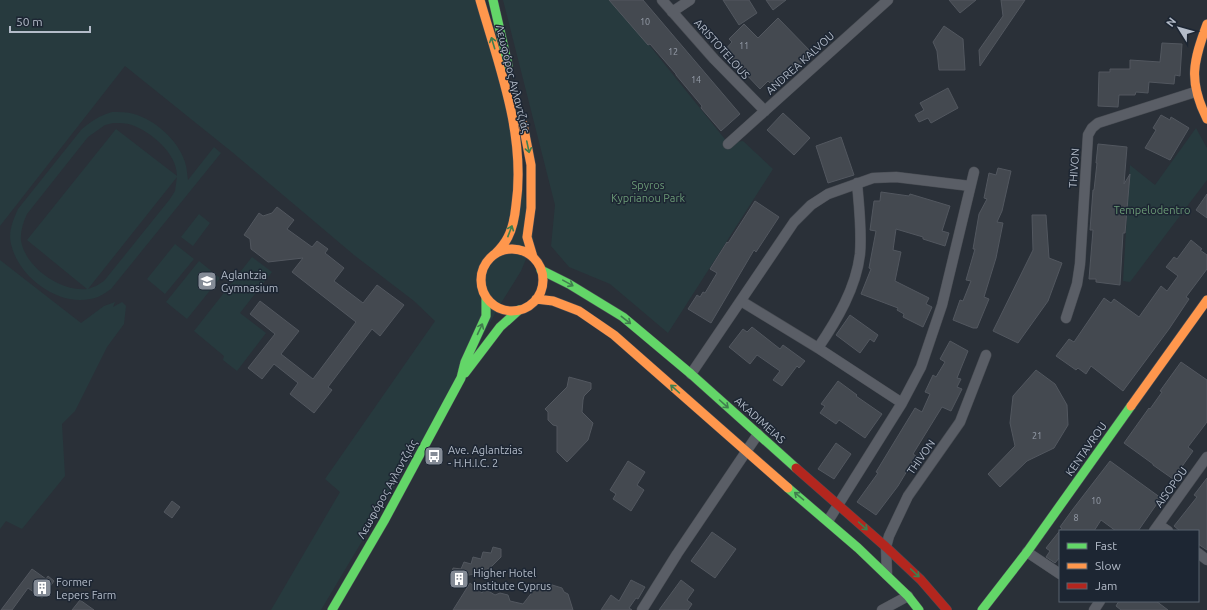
<svg xmlns="http://www.w3.org/2000/svg" width="1207" height="610" font-family="Ubuntu,sans-serif">
	<rect width="100%" height="100%" fill="#2a3038"/>
	<path fill="#273a3e" fill-rule="evenodd" d="M0 0H483L534 240 521 271 498 308 466 367 321 610H271L340 492 325 479 435 321 414 301 354 255 232 152 125 66 0 226Z
		M503 0H613L728 143 743 141 773 169 668 333 610 284 569 267 551 246 555 205Z
		M112 112C119 112 127 112 134 114 155 120 178 140 185 162 187 168 187 174 188 180L214 147 221 153 111 289C104 294 98 298 90 299 57 306 18 276 11 244 8 232 13 220 18 209L81 130C91 121 99 116 112 112ZM113 123C120 123 126 123 132 125 151 132 177 153 177 176L116 129 27 240 87 289C61 292 26 268 21 241 20 232 23 223 27 214L88 137 105 125ZM177 177 175 191 170 199 104 281 96 286 88 289Z
		M1196 128 1207 148V180L1130 282 1123 281 1130 165 1155 185Z
		M199 214 210 223 193 246 181 237Z
		M175 244 194 259 165 294 147 279Z
		M252 257 272 272 240 313 266 333 237 371 223 360 224 356 194 331Z
		M0 260 81 323 104 306 115 302 113 307 122 302 126 306 124 324 107 347 75 411 62 424 65 476 22 529 6 521 0 529Z
		M199 261 220 278 187 319 166 302Z"/>
	<path fill="#444950" stroke="#52575f" d="M609 0H643L740 114 721 131 701 108 702 106 676 75V74L650 44 648 45Z
		M723 0H749L757 13 739 25Z
		M766 0H786L773 10Z
		M949 0H976L960 13Z
		M1001 0H1025L980 66 979 50 1003 16Z
		M778 18 812 53 775 88 768 81 760 89 724 51 732 42 729 39 744 24 758 38Z
		M944 26 963 39 965 70H939L937 51 933 42Z
		M1162 43 1182 44 1180 76 1175 75 1174 84 1149 82 1148 93 1136 92 1135 95H1119L1118 107 1098 106 1099 72H1110V69H1130V60L1160 62Z
		M948 88 958 108 931 123 928 118 919 122 915 115 924 110 920 103Z
		M783 113 810 138 794 155 767 130Z
		M1161 115 1170 120 1171 117 1189 128 1170 160 1145 148 1156 130 1153 128Z
		M841 137 854 175 828 183 816 146Z
		M1098 144 1127 147 1124 184 1130 174 1125 233H1123L1120 285 1096 282V279H1089L1093 230H1090L1093 190H1094L1097 163H1096Z
		M998 168 1011 171 1002 211 997 222 1003 223 996 258 984 297 989 299 977 328H973L953 320 960 300 963 301 971 281 966 280 975 249H973L979 214 987 199 984 198 989 173 996 175Z
		M881 192 909 196 910 194 950 206 942 231 949 233 945 246 923 239V237L896 229 893 250 901 252 895 281 929 298 926 304 932 307 923 327 903 317 904 314 897 310 898 308 861 294 871 269 869 268 876 231 870 230 874 201H880Z
		M1207 194V218L1196 210Z
		M755 201 779 217 756 252 754 250 711 323 688 309 697 295 700 297 703 292 705 293 717 273 710 269 727 242 728 243Z
		M277 207 294 220 287 229 312 247 317 241 328 249 325 253 344 268 334 281 363 303 377 285 404 305 380 336 372 329 328 387 332 390 314 413 290 394 298 383 274 364 262 379 248 368 275 334 250 314 260 301 299 331 281 354 313 379 356 322 292 272 303 258 268 262 251 249 250 239 244 235 259 213 263 216 272 213Z
		M1032 215H1046L1049 258 1062 263 1048 301 1018 343 993 331 1033 250Z
		M1191 240 1202 249 1200 250 1207 255V269L1186 297 1189 299 1169 329 1123 391 1091 366 1086 374 1078 368 1076 370 1056 356 1069 339 1074 342 1104 298 1111 303 1114 299 1139 317 1161 286 1167 291 1178 276 1166 267 1174 257 1177 259Z
		M850 315 878 335 874 342 870 339 860 353 836 335Z
		M752 327 780 349 783 345 805 361 799 368 797 366 782 386 773 380 780 371 757 355 750 364 729 347 743 329 747 332Z
		M950 341 968 351 957 378 961 379 957 387 962 389 951 411 942 407 913 454 916 456 898 486 876 515 857 502 878 473 876 472 915 408 922 412 930 394 925 392 933 375 936 377 945 362 940 359Z
		M1181 362 1207 380V422L1188 447 1193 451 1173 479 1153 465V464L1124 443 1149 408 1150 409 1162 392 1160 391Z
		M1036 370 1055 384 1067 405 1068 425 1054 448 1027 461 1000 487 988 474 1015 446 1010 423 1013 396Z
		M569 377 591 383V389L584 396 583 400 582 412 593 423 588 440 567 462 557 452V426L553 425 548 420V412L545 409 567 387Z
		M838 381 857 395 856 396 882 414 865 438 839 420 836 424 820 413 825 406 821 404Z
		M836 443 851 454 834 479 818 469Z
		M628 461 645 472 637 485 644 490 631 511 613 499 616 494 610 490Z
		M1110 461 1161 498 1138 531H1116L1101 520 1094 531H1060V557L1055 563 1046 557 1050 551 1046 548 1062 528 1060 527 1073 509Z
		M1207 478V550L1198 544V531H1180L1174 526 1197 497 1194 495Z
		M172 501 180 507 172 518 164 512Z
		M712 532 736 549 715 578 691 561Z
		M493 547 501 549V557L492 566 481 573 451 578 453 568 461 569 464 562 471 564 473 557 481 559 483 552 491 553Z
		M32 569 46 579 48 576 54 581 42 598 28 588 12 610H1Z
		M631 580 645 587 638 599 636 598 629 608 632 610H601L611 595 619 601Z
		M681 580 694 590 687 600 692 604 688 610H659Z
		M470 583 482 593 485 589 495 595 500 593 508 595 510 601 523 604 533 591 543 584 544 586 549 584 562 588 564 592 568 594 573 610H453Z
		M80 600 94 610H72Z
		M1119 601H1156L1168 610H1121L1116 606Z"/>
	<g fill="none" stroke-linecap="round" stroke-linejoin="round">
		<defs>
			<path id="street" d="M662 0 714 59 765 111
				M672 12 690 0
				M728 144 888 0
				M741 301 818 348 902 403
				M1066 318 1077 284 1080 264 1088 135 1092 128 1098 123 1195 92
				M818 348C837 320 856 288 860 254 862 230 859 206 857 183
				M691 374 794 222 811 205 828 194 873 178 896 177 970 186
				M828 521 902 403 921 367 942 305 974 172
				M1159 525 1168 531
				M1154 531 1207 457
				M1027 552 1060 574
				M1198 553 1207 560
				M887 575 886 547 889 536 908 496 960 422 986 355
				M642 610 677 554 758 434
				M882 610 908 596
				M1094 610 1100 601"/>
			<path id="fast" d="M493 0 508 65
				M541 270 569 284 623 317 691 374 796 468
				M465 373 500 327 519 310
				M788 488 858 548 908 596 919 610
				M332 610 384 521 461 378 465 362 486 316V298
				M982 610 1027 552 1131 406"/>
			<path id="slow" d="M480 0C499 66 526 135 516 205 515 216 513 227 508 237 505 243 500 249 495 254
				M1207 24C1193 62 1188 81 1207 119
				M523 124 531 165V208L527 237 533 257
				M481 280a31 31 0 1 1 62 0a31 31 0 1 1-62 0Z
				M536 299 553 301 579 311 614 335 788 488
				M1131 406 1207 300"/>
			<path id="jam" d="M796 468 886 547 921 580 947 610"/>
		</defs>
		<use href="#street" stroke="#484c53" stroke-width="11"/>
		<use href="#fast" stroke="#484c53" stroke-width="10"/>
		<use href="#slow" stroke="#484c53" stroke-width="10"/>
		<use href="#jam" stroke="#484c53" stroke-width="10"/>
		<use href="#street" stroke="#5a5e66" stroke-width="10"/>
		<use href="#fast" stroke="#63d668" stroke-width="9"/>
		<use href="#slow" stroke="#ff974d" stroke-width="9"/>
		<use href="#jam" stroke="#b3261e" stroke-width="9"/>
	</g>
	<defs><path id="oneway-shaft" d="M-6 0H5M1.5-3L5.5 0L1.5 3" fill="none" stroke-width="1.6" stroke-linecap="round" stroke-linejoin="round"/></defs>
	<g stroke="#407e4e">
		<use href="#oneway-shaft" transform="translate(493 43) rotate(-107)"/>
		<use href="#oneway-shaft" transform="translate(528 147) rotate(78)"/>
		<use href="#oneway-shaft" transform="translate(510 231) rotate(-69)"/>
		<use href="#oneway-shaft" transform="translate(568 283) rotate(29)"/>
		<use href="#oneway-shaft" transform="translate(626 320) rotate(38)"/>
		<use href="#oneway-shaft" transform="translate(480 329) rotate(-65)"/>
		<use href="#oneway-shaft" transform="translate(675 389) rotate(-138)"/>
		<use href="#oneway-shaft" transform="translate(724 404) rotate(42)"/>
		<use href="#oneway-shaft" transform="translate(799 496) rotate(-140)"/>
		<use href="#oneway-shaft" transform="translate(863 526) rotate(42)"/>
		<use href="#oneway-shaft" transform="translate(915 573) rotate(43)"/>
	</g>
	<defs>
		<symbol id="school-square" viewBox="-11 -11 22 22"><rect x="-9" y="-9" width="18" height="18" rx="4" fill="#848b96" stroke="#1d2633"/><path d="M0-5L7-2L0 1L-7-2ZM-4 1L0 2.5L4 1V4Q0 6-4 4Z" fill="#fff"/></symbol>
		<symbol id="bus-square" viewBox="-11 -11 22 22"><rect x="-9" y="-9" width="18" height="18" rx="4" fill="#848b96" stroke="#1d2633"/><path d="M-5-6H5V4H4V6H2V4H-2V6H-4V4H-5ZM-3.5-4V0h7V-4ZM-3.5 1.2v1.5H-2V1.2ZM2 1.2v1.5H3.5V1.2Z" fill="#fff"/></symbol>
		<symbol id="building-square" viewBox="-11 -11 22 22"><rect x="-9" y="-9" width="18" height="18" rx="4" fill="#848b96" stroke="#1d2633"/><path d="M-4-6H4V6H1V3H-1V6H-4ZM-2.5-4.3h1.7v1.8h-1.7ZM.8-4.3h1.7v1.8H.8ZM-2.5-1h1.7V.8h-1.7ZM.8-1h1.7V.8H.8Z" fill="#fff"/></symbol>
	</defs>
	<g fill-rule="evenodd">
		<use href="#school-square" x="196" y="270" width="22" height="22"/>
		<use href="#bus-square" x="423" y="445" width="22" height="22"/>
		<use href="#building-square" x="448" y="568" width="22" height="22"/>
		<use href="#building-square" x="31" y="577" width="22" height="22"/>
	</g>
	<g text-anchor="middle" stroke-width="3" stroke-linejoin="round" paint-order="stroke">
		<g font-size="9" fill="#989fab">
			<text x="645" y="25">10</text>
			<text x="744" y="49">11</text>
			<text x="673" y="55">12</text>
			<text x="696" y="83">14</text>
			<text x="1037" y="439">21</text>
			<text x="1096" y="504">10</text>
			<text x="1076" y="521">8</text>
		</g>
		<g font-size="11" fill="#b4bcc9" stroke="#1d2633">
			<text transform="translate(722 49) rotate(48)" y="4">ARISTOTELOUS</text>
			<text transform="translate(800 63) rotate(-42)" y="4">ANDREA KALVOU</text>
			<text transform="translate(513 79) rotate(76)" y="4">Λεωφόρος Αγλαντζιάς</text>
			<text transform="translate(1074 168) rotate(-86)" y="4">THIVON</text>
			<text transform="translate(760 420) rotate(42)" y="4">AKADIMEIAS</text>
			<text transform="translate(1086 449) rotate(-55)" y="4">KENTAVROU</text>
			<text transform="translate(921 457) rotate(-55)" y="4">THIVON</text>
			<text transform="translate(1171 487) rotate(-54)" y="4">AISOPOU</text>
			<text transform="translate(387 489) rotate(-61)" y="4">Λεωφόρος Αγλαντζιάς</text>
		</g>
		<g font-size="11" fill="#6b9a76" stroke="#1d2633">
			<text x="648" y="189">Spyros<tspan x="648" dy="13">Kyprianou Park</tspan></text>
			<text x="1152" y="214">Tempelodentro</text>
		</g>
		<g font-size="11" fill="#b4bcc9" stroke="#1d2633" text-anchor="start">
			<text x="221" y="279">Aglantzia<tspan x="221" dy="13">Gymnasium</tspan></text>
			<text x="448" y="454">Ave. Aglantzias<tspan x="448" dy="13">- H.H.I.C. 2</tspan></text>
			<text x="473" y="577">Higher Hotel<tspan x="473" dy="13">Institute Cyprus</tspan></text>
			<text x="56" y="586">Former<tspan x="56" dy="13">Lepers Farm</tspan></text>
		</g>
	</g>
	<rect x="1059" y="530" width="140" height="72" fill="#1d2633" stroke="#59626f"/>
	<rect x="1067" y="543" width="20" height="6" fill="#63d668" stroke="#59626f"/>
	<text x="1095" y="550" font-size="12" fill="#b4bcc9">Fast</text>
	<rect x="1067" y="563" width="20" height="6" fill="#ff974d" stroke="#59626f"/>
	<text x="1095" y="570" font-size="12" fill="#b4bcc9">Slow</text>
	<rect x="1067" y="583" width="20" height="6" fill="#b3261e" stroke="#59626f"/>
	<text x="1095" y="590" font-size="12" fill="#b4bcc9">Jam</text>
	<g transform="translate(1179 28) rotate(307)" stroke="#1d2633" stroke-width="3" paint-order="stroke">
	<path d="M0-3L7 15L0 10L-7 15Z" fill="#b4bcc9"/>
	<text y="-6" font-size="11" font-weight="bold" text-anchor="middle" fill="#b4bcc9">N</text>
	</g>
	<path d="M10 26v6h80v-6" fill="none" stroke="#b4bcc9" stroke-width="2"/>
	<text x="16" y="26" font-size="12" fill="#b4bcc9" stroke="#1d2633" stroke-width="3" paint-order="stroke">50 m</text>
</svg>
